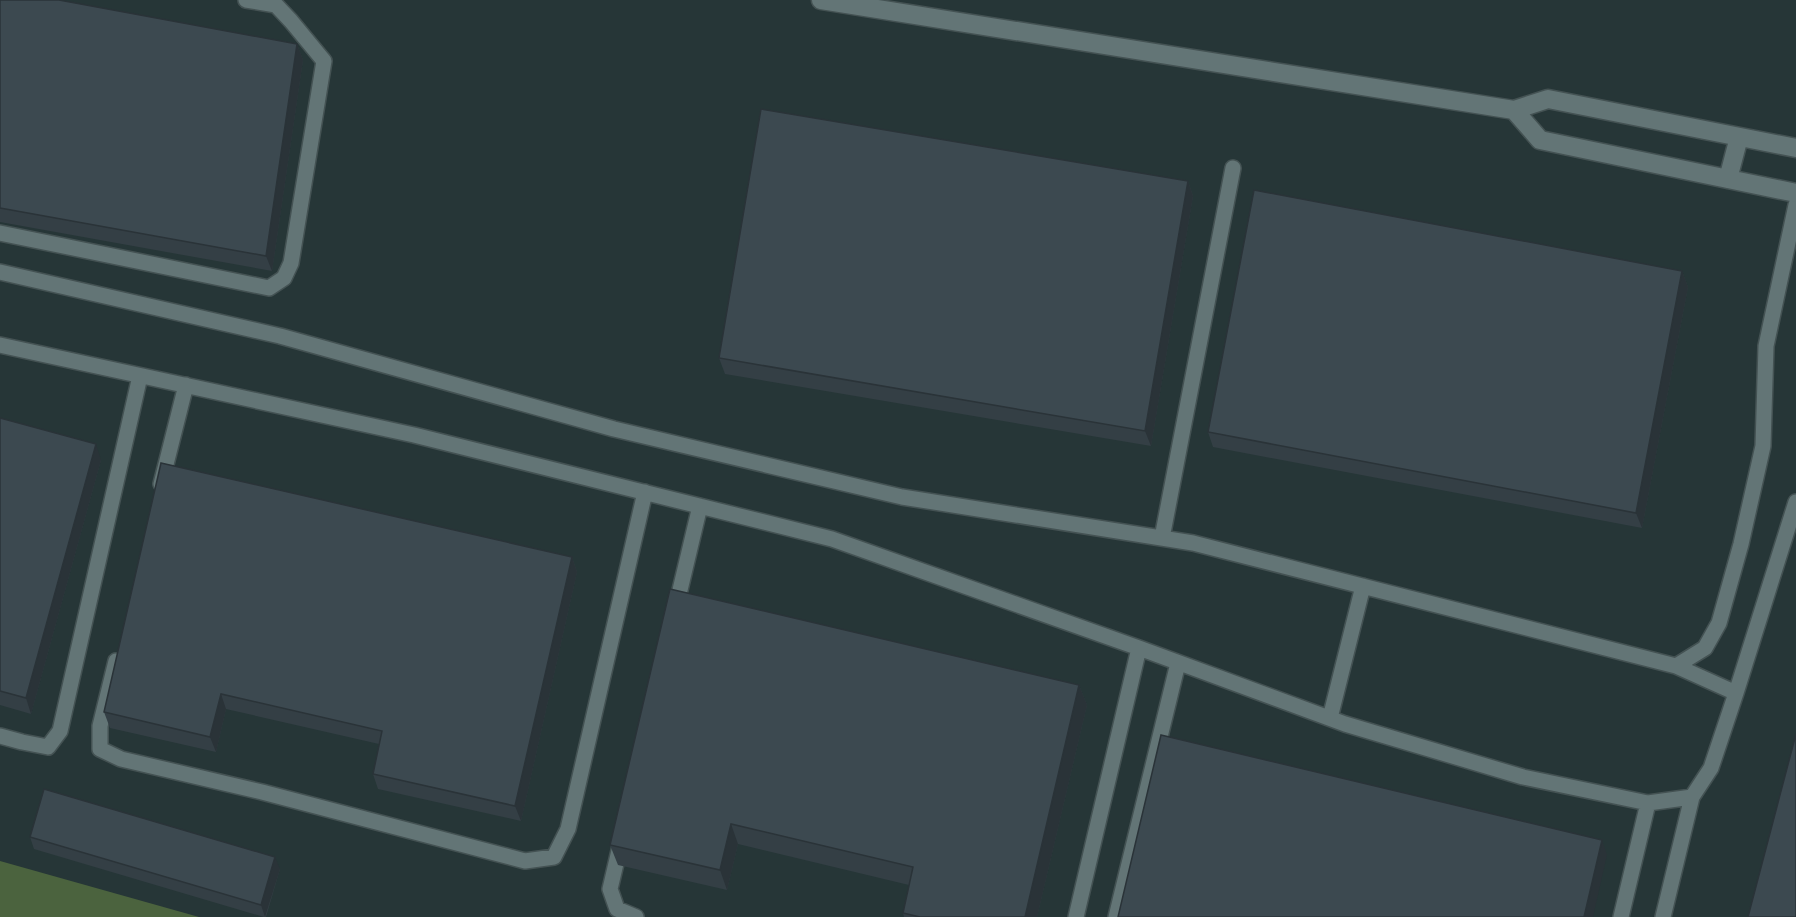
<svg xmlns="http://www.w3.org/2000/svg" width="1796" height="917" font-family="'Sofia Sans Condensed',sans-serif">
	<rect width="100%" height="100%" fill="#263637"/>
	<path fill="#4b633e" d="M0 861 199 917H0Z"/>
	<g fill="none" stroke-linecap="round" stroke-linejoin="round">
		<defs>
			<path id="lane" d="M0 233 269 288 284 278 291 263 324 61 291 21 276 5 246 0
				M0 272 280 336 614 429 902 497 1193 543 1676 666 1705 648 1719 623 1741 544 1763 446 1766 346 1796 205
				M0 345 414 435 832 539 1139 648 1345 724 1523 777 1648 803 1692 797 1711 768 1736 693 1796 502
				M161 484 186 385
				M1162 538 1233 168
				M675 611 700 506
				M116 661 100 726V749L121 759 262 792 525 861 554 857 568 829 645 492
				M1676 666 1736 693
				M1330 718 1363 586
				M0 736 22 742 48 747 60 731 140 376
				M621 842 610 889 617 909 636 917
				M1076 917 1139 648
				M1116 917 1178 663
				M1621 917 1648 803
				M1663 917 1692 797"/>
			<path id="secondary" d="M821 0 1514 110 1548 99 1796 148
				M1514 110 1540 140 1796 193
				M1728 179 1739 137"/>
		</defs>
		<use href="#lane" stroke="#445253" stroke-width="18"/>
		<use href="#secondary" stroke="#445253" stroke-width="21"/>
		<use href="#lane" stroke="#637576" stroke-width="15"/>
		<use href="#secondary" stroke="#637576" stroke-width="18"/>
	</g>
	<path fill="#343f45" d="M0 0 297 44 303 60 272 271 0 222Z
		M1188 181 1193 196 1151 446 725 374 719 358Z
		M1682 271 1688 287 1642 528 1213 447 1208 432Z
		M0 418 101 460 31 714 0 705Z
		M572 557 577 572 521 821 378 789 373 774 379 744 226 709 216 752 110 728 104 712Z
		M1079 685 1087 705 1037 917H904L903 913 909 885 738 844 727 890 618 865 610 845Z
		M30 837 280 869 266 917H264L34 849Z"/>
	<path fill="#2a3338" d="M297 44 303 60 272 271 266 256Z
		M1188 181 1193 196 1151 446 1145 431Z
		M1682 271 1688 287 1642 528 1636 513Z
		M96 444 101 460 31 714 26 698Z
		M572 557 577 572 521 821 515 806Z
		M1079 685 1087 705 1037 917H1025Z
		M221 694 226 709 216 752 210 737Z
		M731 824 738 844 727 890 720 870Z
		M1602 840 1607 855 1593 917H1584Z
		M275 857 280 869 265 917 261 905Z"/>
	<path fill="#3c4950" stroke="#2a3338" stroke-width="1.5" d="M0 0H59L297 44 266 256 0 208Z
		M761 109 1188 181 1145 431 719 358Z
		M1254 190 1682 271 1636 513 1208 432Z
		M0 418 96 444 26 698 0 691Z
		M161 463 572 557 515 806 373 774 382 731 221 694 210 737 104 712Z
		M670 589 1079 685 1025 917H920L903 913 913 867 731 824 720 870 610 845Z
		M1796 734V917H1748Z
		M1161 735 1602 840 1584 917H1118Z
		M44 789 275 857 261 905 30 837Z"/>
</svg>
